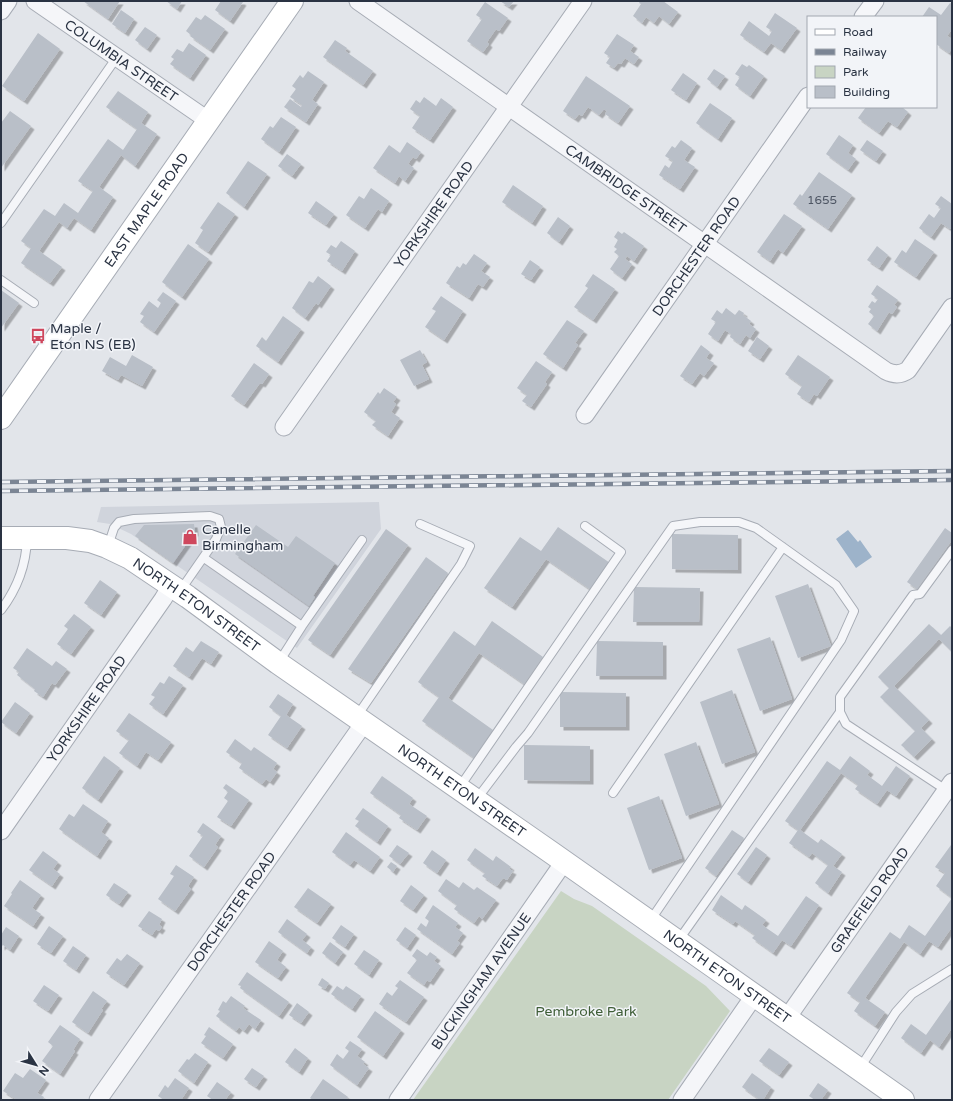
<svg xmlns="http://www.w3.org/2000/svg" width="953" height="1101" font-family="'Varela Round',sans-serif">
	<defs>
		<filter id="shadow"><feDropShadow dx="3.5" dy="3.5" stdDeviation="0" flood-color="#0004"/></filter>
	</defs>
	<rect width="100%" height="100%" fill="#e2e5ea"/>
	<path fill="#d0d4dc" d="M379 502 381 529 297 648 131 534 110 524 97 522 101 507Z"/>
	<path fill="#c8d4c3" d="M561 891 574 899 592 906 706 986 730 1011 668 1100H413Z"/>
	<path fill="#9db3ca" d="M848 530 858 542 860 540 872 557 856 568 836 539Z"/>
	<path fill="#b9bfc8" filter="url(#shadow)" d="M83 1H120L108 19Z
		M166 1H182L177 9Z
		M221 1H241L243 2 230 21 215 10Z
		M500 1H514L509 7Z
		M640 1H663L678 12 669 24 659 16 654 23 646 17 642 23 633 16 641 4 639 3Z
		M485 2 508 18 499 31 496 29 487 42 489 44 483 52 467 41 482 19 476 15Z
		M950 3 952 4V29L947 36 952 39V48L949 53 936 44V17H922L929 7 941 15Z
		M121 10 134 19 125 33 112 24Z
		M775 13 797 28 781 50 771 43 764 52 740 35 749 21 769 36 772 31 766 27Z
		M205 15 225 29 210 50 190 36 191 35 186 31 196 17 201 20Z
		M145 27 157 35 147 49 135 40Z
		M38 33 60 49 24 101 2 86Z
		M617 34 634 45 630 51 639 57 634 64 625 58 621 64 618 63 614 68 606 63 610 57 604 53Z
		M335 40 347 48 345 51 373 71 363 85 323 57Z
		M189 43 206 55 190 78 170 64 174 59 171 57 177 49 183 52Z
		M742 64 747 67 749 65 764 76 750 96 735 85 740 77 735 74Z
		M714 69 725 76 717 87 707 79Z
		M308 71 324 82 312 100 318 104 306 122 284 107 290 99 301 107 302 105 290 97 296 89 292 86 300 75 303 78Z
		M683 73 697 83 686 100 671 90Z
		M586 76 630 106 618 123 605 114 607 111 604 109 599 115 588 107 582 116 579 114 575 119 563 111Z
		M118 91 148 112 141 123 157 134 135 166 121 155 99 187 113 197 91 230 74 218 67 228 59 222 39 251 62 267 50 283 21 263 31 248 21 241 44 209 55 216 64 203 78 213 93 191 78 181 108 139 123 150 137 129 106 107Z
		M424 97 436 106 441 98 453 107 430 140 412 128 420 116 410 109 416 100 420 103Z
		M710 103 732 118 718 139 696 123Z
		M866 107H902L908 112 897 127 888 121 879 133 858 118Z
		M10 111 31 126 1 168V123Z
		M281 117 296 127 279 152 261 139 270 126 273 128Z
		M839 135 853 145 848 153 856 159 848 170 826 154Z
		M681 140 692 148 684 160 695 167 680 189 659 175 665 165 669 168 673 161 665 156 672 146 675 148Z
		M867 140 883 151 876 161 860 150Z
		M407 142 421 152 416 159 413 157 408 164 414 168 405 181 399 176 395 183 373 168 389 145 400 153Z
		M287 154 301 164 292 176 278 166Z
		M248 161 267 174 244 207 226 193Z
		M819 172 852 195 828 229 793 204 800 194 802 196Z
		M513 185 543 206 532 223 502 202Z
		M371 188 389 201 382 212 378 209 365 228 346 215 359 196 364 199Z
		M941 196 952 204V226L950 229 941 223 931 237 919 228 929 214 934 218 941 208 935 204Z
		M316 201 334 214 326 225 308 213Z
		M218 202 235 214 208 252 195 243 203 230 200 228Z
		M784 214 802 226 783 253 778 249 770 261 757 252Z
		M558 217 570 226 559 242 547 233Z
		M618 231 622 234 624 232 644 246 634 261 627 256 625 259 632 264 622 278 610 269 619 256 614 252 617 249 614 247 618 240 614 237Z
		M915 239 934 252 916 277 894 262 902 250 906 253Z
		M341 241 355 251 342 271 327 261 331 255 326 252 331 245 336 248Z
		M188 244 209 259 182 297 162 282Z
		M877 246 888 255 879 268 867 260Z
		M474 254 487 263 481 271 490 277 483 287 478 284 469 298 446 283 457 266 460 268 463 263 466 265Z
		M530 260 540 267 531 280 521 274Z
		M593 274 615 289 593 320 574 307 588 288 585 286Z
		M318 276 331 286 318 305 316 303 305 318 292 308 309 281 313 283Z
		M877 285 898 300 894 305 897 307 892 314 889 312 877 331 868 324 874 316 869 312 871 309 868 307 872 301 875 303 878 299 871 294Z
		M1 290 19 303 1 328Z
		M163 292 176 301 154 332 140 322 144 316 140 314 149 301 158 308 161 303 157 300Z
		M441 296 463 311 444 340 425 327 436 311 432 309Z
		M726 308 735 315 739 310 744 313 743 315 751 321 749 324 756 329 750 338 746 335 740 344 730 337 731 334 725 330 718 341 708 334 716 322 711 319 717 310 722 314Z
		M283 316 301 329 278 362 256 346 262 337 266 341Z
		M567 320 584 331 575 343 578 345 563 368 543 354Z
		M757 337 769 346 760 359 748 351Z
		M701 345 710 352 706 358 714 363 704 376 700 373 692 384 680 376Z
		M420 350 427 362 422 365 429 379 414 386 400 360Z
		M132 355 153 367 142 386 121 375 118 380 102 371 110 357 126 366Z
		M798 355 830 377 817 396 814 394 809 402 797 394 802 386 785 374Z
		M536 361 552 372 545 382 547 384 531 407 522 401 527 395 517 388Z
		M254 363 269 374 262 384 260 383 244 405 231 396Z
		M384 388 397 397 393 402 396 404 391 412 400 418 388 436 372 425 376 421 364 412 378 392 380 394Z
		M194 524 195 532 173 563 135 536 144 525Z
		M256 525 288 547 296 536 335 563 313 596 315 597 309 606 235 554Z
		M558 527 610 563 591 590 546 559 512 607 484 588 520 537 541 551Z
		M945 528 952 533V540L917 589 907 582Z
		M386 529 408 545 330 655 308 640Z
		M672 534 738 535V570L672 569Z
		M426 557 448 573 371 683 348 669Z
		M100 580 117 592 101 615 84 603Z
		M808 584 831 646 798 658 775 596Z
		M634 587 700 588 699 622H633Z
		M74 614 91 627 71 654 57 644 68 629 64 626Z
		M492 621 543 657 524 684 479 653 448 698 493 730 474 758 422 721 439 697 418 682 454 631 475 646Z
		M929 624 941 635 950 626 952 628V652L939 639 894 686 929 720 921 728 932 739 914 757 901 745 915 731 880 697 889 688 878 677Z
		M770 637 792 699 760 711 737 649Z
		M201 641 219 652 211 664 202 658 189 677 173 666 186 647 193 652Z
		M597 641 663 642V676H596Z
		M27 648 52 666 56 661 67 669 55 685 52 683 43 697 34 691 35 689 17 675 19 672 13 668Z
		M169 676 183 685 163 714 149 704 155 697 151 695 160 682 164 684Z
		M732 690 755 752 722 764 700 702Z
		M560 692 626 693V727H560Z
		M278 694 293 704 286 715 302 726 287 748 268 735 281 716 269 707Z
		M15 702 30 713 16 733 1 722Z
		M129 713 171 742 158 760 146 752 137 766 119 753 129 740 116 731Z
		M235 739 251 751 254 747 277 763 273 769 277 772 270 782 266 779 262 784 239 768 242 763 226 752Z
		M696 742 719 804 686 816 664 754Z
		M524 745 590 746V781L524 780Z
		M104 756 120 768 98 800 82 788Z
		M850 756 870 771 867 775 882 786 896 766 910 776 896 796 887 790 877 804 855 789 858 785 841 773 800 830 818 843 821 839 842 854 833 866 842 872 828 893 815 883 828 865 812 853 809 857 789 843 798 830 785 821 827 761 840 770Z
		M382 776 413 798 409 804 427 816 417 830 399 818 401 815 370 793Z
		M226 784 249 800 231 826 217 817 228 801 224 798 228 792 223 788Z
		M659 796 682 858 649 870 627 808Z
		M83 804 108 821 101 832 109 838 97 856 59 829 69 814 74 817Z
		M363 808 388 826 377 842 355 826 359 821 355 819Z
		M203 823 221 836 215 845 218 847 204 867 189 856 203 836 197 832Z
		M732 830 744 838 716 876 705 868Z
		M346 832 380 857 370 871 354 860 350 865 332 852Z
		M397 845 409 853 400 864 389 856Z
		M951 845 952 846V927L938 947 929 941 920 954 904 942 865 998 885 1012 875 1026 854 1011 860 1002 847 993 890 932 900 939 909 925 925 936 952 898 936 886 945 873 935 867Z
		M756 847 767 855 748 882 737 874Z
		M475 848 493 861 496 856 511 867 509 869 513 871 507 880 503 878 497 886 482 876 485 873 467 860Z
		M432 850 446 860 437 873 423 863Z
		M43 851 58 862 53 869 60 874 52 886 29 870Z
		M391 862 397 866 393 872 387 867Z
		M176 865 194 877 188 886 191 889 175 911 158 899 174 876 170 874Z
		M446 879 459 888 463 882 474 890 477 887 496 900 482 919 479 916 474 923 454 909 457 905 438 891Z
		M20 880 41 895 32 908 41 914 33 926 4 906 12 894 11 893Z
		M114 883 128 892 119 904 106 895Z
		M411 885 424 895 413 910 400 901Z
		M308 888 331 904 317 923 294 907Z
		M721 895 742 910 745 905 766 920 762 925 778 936 806 896 819 905 791 946 782 940 773 953 752 938 755 935 735 921 733 924 712 910Z
		M433 905 458 923 455 927 463 933 457 941 460 943 452 954 417 929 421 923 426 927 429 921 425 918Z
		M149 911 162 919 159 925 162 927 159 931 156 929 152 935 138 926Z
		M287 919 307 934 302 940 311 947 307 953 278 932Z
		M341 925 354 934 345 947 332 938Z
		M49 926 63 936 51 953 37 944Z
		M6 927 19 936 10 950 3 945 1 947V935Z
		M405 927 416 935 407 948 396 940Z
		M269 941 283 951 277 960 286 967 278 978 255 962Z
		M330 942 343 952 335 963 322 953Z
		M73 946 86 955 76 970 63 961Z
		M417 949 427 956 430 952 437 957 434 961 441 966 430 982 427 980 424 985 407 973 417 960 412 956Z
		M364 950 379 960 369 975 354 964Z
		M127 954 140 963 124 985 106 973 117 958 121 961Z
		M247 972 289 1002 279 1016 240 988 241 986 238 985Z
		M322 978 329 983 325 989 318 985Z
		M400 980 424 997 406 1022 379 1004 387 992 392 996 398 988 395 986Z
		M44 985 59 995 48 1011 33 1001Z
		M337 986 343 990 346 986 361 996 352 1009 331 994Z
		M93 991 107 1001 101 1009 103 1010 88 1033 72 1022Z
		M231 996 245 1006 243 1008 261 1020 255 1029 249 1024 244 1031 239 1027 236 1031 216 1016 220 1011 218 1010 223 1001 226 1003Z
		M952 998V1028L939 1047 930 1040 921 1053 901 1038 911 1024 926 1035Z
		M297 1003 309 1012 301 1023 289 1015Z
		M375 1011 401 1030 383 1056 357 1037Z
		M60 1025 80 1039 73 1050 75 1051 60 1074 42 1061 53 1046 48 1042Z
		M209 1027 233 1044 223 1058 201 1043 206 1036 204 1035Z
		M350 1041 362 1049 357 1056 365 1062 363 1064 369 1068 357 1085 330 1065 337 1054 343 1059 349 1051 345 1048Z
		M295 1048 308 1058 299 1072 285 1062Z
		M769 1048 789 1062 779 1075 759 1061Z
		M195 1053 208 1062 194 1083 178 1071 187 1059 189 1060Z
		M252 1068 264 1076 256 1087 244 1079Z
		M30 1069 46 1080 37 1093 44 1097 42 1100H17L3 1091 15 1073 23 1078Z
		M752 1073 771 1087 763 1100H760L742 1087Z
		M175 1078 189 1088 181 1100H164L158 1096 165 1085 168 1088Z
		M323 1079 348 1097 346 1100H313L310 1098Z
		M217 1082 231 1092 225 1100H213L207 1096Z
		M818 1083 828 1090 821 1100H815L809 1096Z"/>
	<g fill="none" stroke-linecap="round" stroke-linejoin="round">
		<defs>
			<path id="lane" d="M1 223 117 57
				M1 280 34 303
				M108 546 114 528 119 522 134 519 210 516 219 519 221 527 216 539 180 591
				M204 558 302 626
				M1 610C17 589 26 565 27 539
				M279 662 302 626 362 540
				M357 716 461 564 470 546 420 524
				M459 788 621 552 585 526
				M946 790 846 724 840 712V697L913 595 920 594 952 550
				M613 793 783 547
				M476 800 516 747 528 733 673 526 700 522H739L756 528 836 585 854 611 841 640 650 921
				M678 941 840 712
				M860 1068 896 1012 912 994 952 969"/>
			<g id="street">
				<path id="s1" d="M35 1 209 121"/>
				<path id="s2" d="M358 1 886 371C894 375 901 375 908 370L952 307"/>
				<path d="M1 11 8 1"/>
				<path d="M863 17 875 1"/>
				<path id="s3" d="M585 415 808 96"/>
				<path id="s4" d="M284 427 583 1"/>
				<path id="s5" d="M1 831 163 599 171 586"/>
				<path id="s6" d="M787 1018 952 782"/>
				<path id="s7" d="M98 1100 364 723"/>
				<path id="s8" d="M398 1100 564 862"/>
				<path d="M682 1100 754 996"/>
			</g>
			<g id="secondary">
				<path id="s9" d="M1 418 292 1"/>
				<path id="s10" d="M1 538H67L90 541 107 547 130 558 188 597 278 663 552 853 903 1100"/>
			</g>
		</defs>
		<use href="#lane" stroke="#a7acb5" stroke-width="10"/>
		<use href="#street" stroke="#a7acb5" stroke-width="19"/>
		<use href="#secondary" stroke="#a7acb5" stroke-width="24"/>
		<use href="#lane" stroke="#f5f6f9" stroke-width="8"/>
		<use href="#street" stroke="#f5f6f9" stroke-width="17"/>
		<use href="#secondary" stroke="#fff" stroke-width="22"/>
		<defs>
			<path id="rail" d="M1 482 952 471
				M1 491 952 480"/>
		</defs>
		<use href="#rail" stroke="#7b8594" stroke-width="4.5"/>
		<use href="#rail" stroke="#f2f4f8" stroke-width="3" stroke-dasharray="9" stroke-linecap="butt"/>
	</g>
	<defs>
		<symbol id="bus-bare" viewBox="-9 -9 18 18"><path d="M-5-6H5V4H4V6H2V4H-2V6H-4V4H-5ZM-3.5-4V0h7V-4ZM-3.5 1.2v1.5H-2V1.2ZM2 1.2v1.5H3.5V1.2Z" fill="#cf475d" stroke="#f2f4f8" stroke-width="2.5" paint-order="stroke"/></symbol>
		<symbol id="shop-bare" viewBox="-9 -9 18 18"><path d="M-5-2.5h2.3a2.7 3.5 0 0 1 5.4 0H5L5.5 6h-11ZM-1.5-2.5h3a1.5 2.3 0 0 0-3 0Z" fill="#cf475d" stroke="#f2f4f8" stroke-width="2.5" paint-order="stroke"/></symbol>
	</defs>
	<g fill-rule="evenodd">
		<use href="#bus-bare" x="27" y="325" width="22" height="22"/>
		<use href="#shop-bare" x="179" y="526" width="22" height="22"/>
	</g>
	<g text-anchor="middle" stroke-width="3" stroke-linejoin="round" paint-order="stroke">
		<g font-size="12" fill="#4e5664">
			<text x="822" y="204">1655</text>
		</g>
		<g font-size="14" fill="#2a3343" stroke="#f2f4f8">
			<text dy="5" stroke="none"><textPath href="#s1" startOffset="105">COLUMBIA STREET</textPath></text>
			<text dy="5" stroke="none"><textPath href="#s2" startOffset="327">CAMBRIDGE STREET</textPath></text>
			<text dy="5" stroke="none"><textPath href="#s9" startOffset="254">EAST MAPLE ROAD</textPath></text>
			<text dy="5" stroke="none"><textPath href="#s4" startOffset="260">YORKSHIRE ROAD</textPath></text>
			<text dy="5" stroke="none"><textPath href="#s3" startOffset="194">DORCHESTER ROAD</textPath></text>
			<text dy="5" stroke="none"><textPath href="#s10" startOffset="214">NORTH ETON STREET</textPath></text>
			<text dy="5" stroke="none"><textPath href="#s5" startOffset="149">YORKSHIRE ROAD</textPath></text>
			<text dy="5" stroke="none"><textPath href="#s10" startOffset="538">NORTH ETON STREET</textPath></text>
			<text dy="5" stroke="none"><textPath href="#s6" startOffset="144">GRAEFIELD ROAD</textPath></text>
			<text dy="5" stroke="none"><textPath href="#s7" startOffset="231">DORCHESTER ROAD</textPath></text>
			<text dy="5" stroke="none"><textPath href="#s10" startOffset="862">NORTH ETON STREET</textPath></text>
			<text dy="5" stroke="none"><textPath href="#s8" startOffset="145">BUCKINGHAM AVENUE</textPath></text>
		</g>
		<g font-size="14" fill="#2a3343" stroke="#f2f4f8" text-anchor="start">
			<text x="50" y="333">Maple /<tspan x="50" dy="16">Eton NS (EB)</tspan></text>
			<text x="202" y="534">Canelle<tspan x="202" dy="16">Birmingham</tspan></text>
		</g>
		<g font-size="14" fill="#3f5e37" stroke="#f2f4f8">
			<text x="586" y="1016">Pembroke Park</text>
		</g>
	</g>
	<rect width="953" height="1101" fill="none" stroke="#2a3343" stroke-width="4"/>
	<rect x="807" y="16" width="130" height="92" fill="#f2f4f8" stroke="#a2a7b0"/>
	<rect x="815" y="29" width="20" height="6" fill="#ffffff" stroke="#a2a7b0"/>
	<text x="843" y="36" font-size="12" fill="#2a3343">Road</text>
	<rect x="815" y="49" width="20" height="6" fill="#7b8594" stroke="#a2a7b0"/>
	<text x="843" y="56" font-size="12" fill="#2a3343">Railway</text>
	<rect x="815" y="66" width="20" height="12" fill="#c8d4c3" stroke="#a2a7b0"/>
	<text x="843" y="76" font-size="12" fill="#2a3343">Park</text>
	<rect x="815" y="86" width="20" height="12" fill="#b9bfc8" stroke="#a2a7b0"/>
	<text x="843" y="96" font-size="12" fill="#2a3343">Building</text>
	<g transform="translate(36 1065) rotate(127)" stroke="#f2f4f8" stroke-width="3" paint-order="stroke">
	<path d="M0-3L7 15L0 10L-7 15Z" fill="#2a3343"/>
	<text y="-6" font-size="11" font-weight="bold" text-anchor="middle" fill="#2a3343">N</text>
	</g>
</svg>
